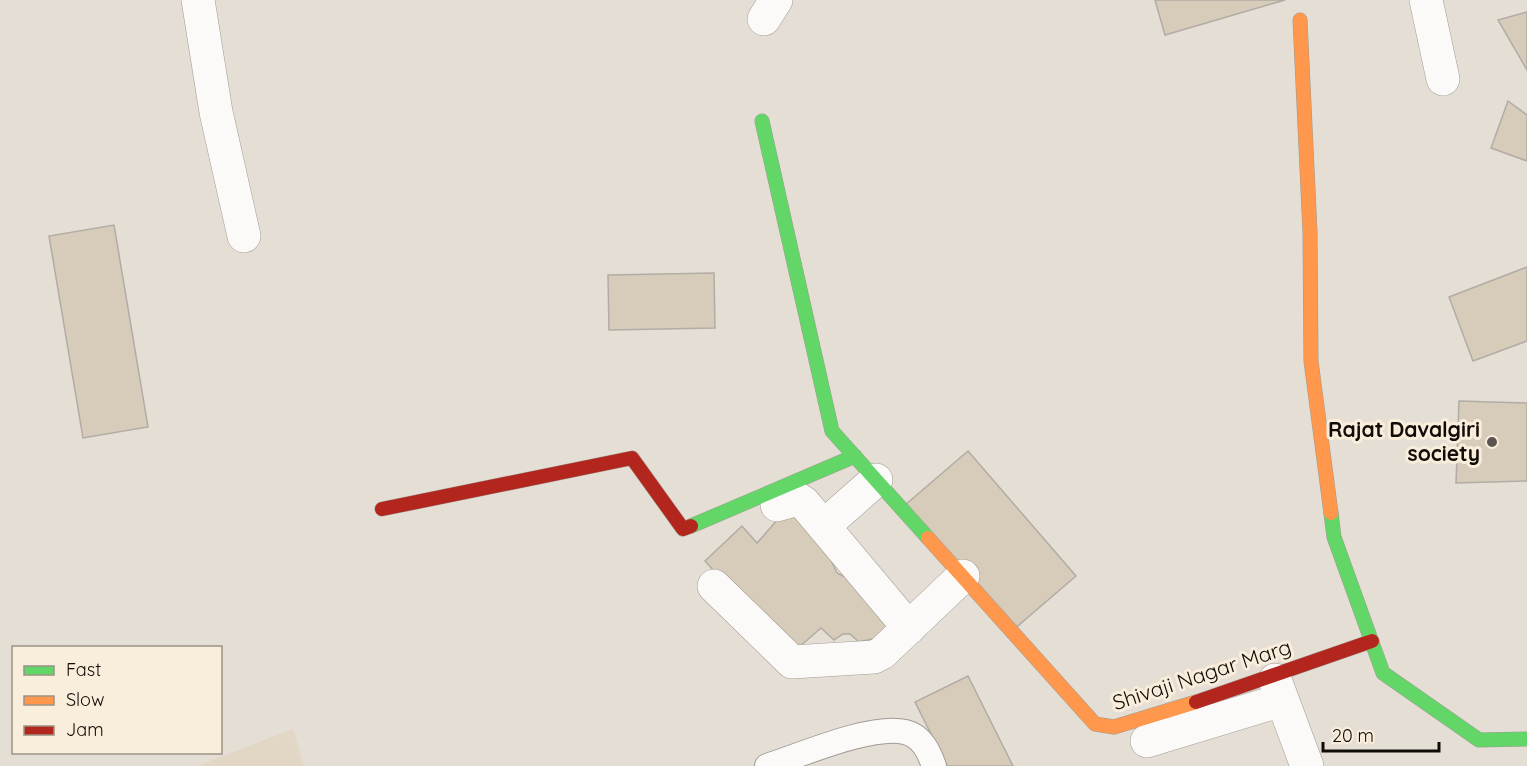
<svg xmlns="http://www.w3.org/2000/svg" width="1527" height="766" font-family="Quicksand,sans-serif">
	<rect width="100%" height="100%" fill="#e5ded5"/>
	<path fill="#e2d6c5" d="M293 729 304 766H197Z"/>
	<path fill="#d7cbb9" stroke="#b1aca5" stroke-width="1.5" d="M1155 0H1285L1165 35Z
		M1527 12V70L1498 20Z
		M1508 101 1527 115V161L1491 148Z
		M114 225 148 427 83 438 49 236Z
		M1527 267V341L1473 361 1449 297Z
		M714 273 715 328 609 330 608 275Z
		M1459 401 1527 403V481L1456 483Z
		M968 451 1076 576 1013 630 905 505Z
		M809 513 837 573 865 587 891 616 881 637 859 642 850 634H843L834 640 821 628 790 655 705 561 742 526 757 543 779 518Z
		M968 676 1013 766H947L915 702Z"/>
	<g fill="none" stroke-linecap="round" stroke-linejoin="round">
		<defs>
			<path id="lane" d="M767 766C801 755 872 724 905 732 922 736 929 752 934 766"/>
			<path id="street" d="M198 0 216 112 244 236
				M1426 0 1443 79
				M764 19 776 0
				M777 505 798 499 804 503 909 628
				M824 526 876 480
				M714 586 792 662 874 657 882 653 963 576
				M1275 680 1307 766
				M1147 741 1282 700"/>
			<path id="fast" d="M762 121 832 431 928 538
				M1331 513 1334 537 1383 673 1479 740 1527 739
				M691 526 855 456"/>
			<path id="slow" d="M1300 20 1310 232 1311 361 1331 513
				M928 538 1095 724 1114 727 1196 702"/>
			<path id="jam" d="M382 509 632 458 683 529 691 526
				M1196 702 1372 641"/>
		</defs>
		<use href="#lane" stroke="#a09b94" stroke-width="26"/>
		<use href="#street" stroke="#a09b94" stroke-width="34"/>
		<use href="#fast" stroke="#a09b94" stroke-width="15"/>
		<use href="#slow" stroke="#a09b94" stroke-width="15"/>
		<use href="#jam" stroke="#a09b94" stroke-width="15"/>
		<use href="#lane" stroke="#fbfaf9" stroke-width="24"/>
		<use href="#street" stroke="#fbfaf9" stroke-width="33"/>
		<use href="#fast" stroke="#63d668" stroke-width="14"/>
		<use href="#slow" stroke="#ff974d" stroke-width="14"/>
		<use href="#jam" stroke="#b3261e" stroke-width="14"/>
	</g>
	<circle fill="#5b564f" stroke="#f9eddb" stroke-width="2" cx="1492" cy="442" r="6"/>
	<g text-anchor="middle" stroke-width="6" stroke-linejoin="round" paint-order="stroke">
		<g font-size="21" font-weight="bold" fill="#100c07" stroke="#f9eddb" text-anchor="end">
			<text x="1480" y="437">Rajat Davalgiri<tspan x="1480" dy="24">society</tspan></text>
		</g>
		<g font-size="21" fill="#100c07" stroke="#f9eddb">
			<text transform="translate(1202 675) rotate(-18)" y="7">Shivaji Nagar Marg</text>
		</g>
	</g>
	<rect x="12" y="646" width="210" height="108" fill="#f9eddb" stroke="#9c9386" stroke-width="1.5"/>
	<rect x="24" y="666" width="30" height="9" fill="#63d668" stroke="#9c9386" stroke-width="1.5"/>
	<text x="66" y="676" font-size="18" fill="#100c07">Fast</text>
	<rect x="24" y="696" width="30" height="9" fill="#ff974d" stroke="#9c9386" stroke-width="1.5"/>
	<text x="66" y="706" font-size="18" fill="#100c07">Slow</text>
	<rect x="24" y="726" width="30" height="9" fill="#b3261e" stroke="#9c9386" stroke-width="1.5"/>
	<text x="66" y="736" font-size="18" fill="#100c07">Jam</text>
	<path d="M1323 742v9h116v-9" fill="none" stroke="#100c07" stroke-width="3"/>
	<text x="1332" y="742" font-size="18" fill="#100c07" stroke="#f9eddb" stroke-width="4.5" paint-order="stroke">20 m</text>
</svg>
